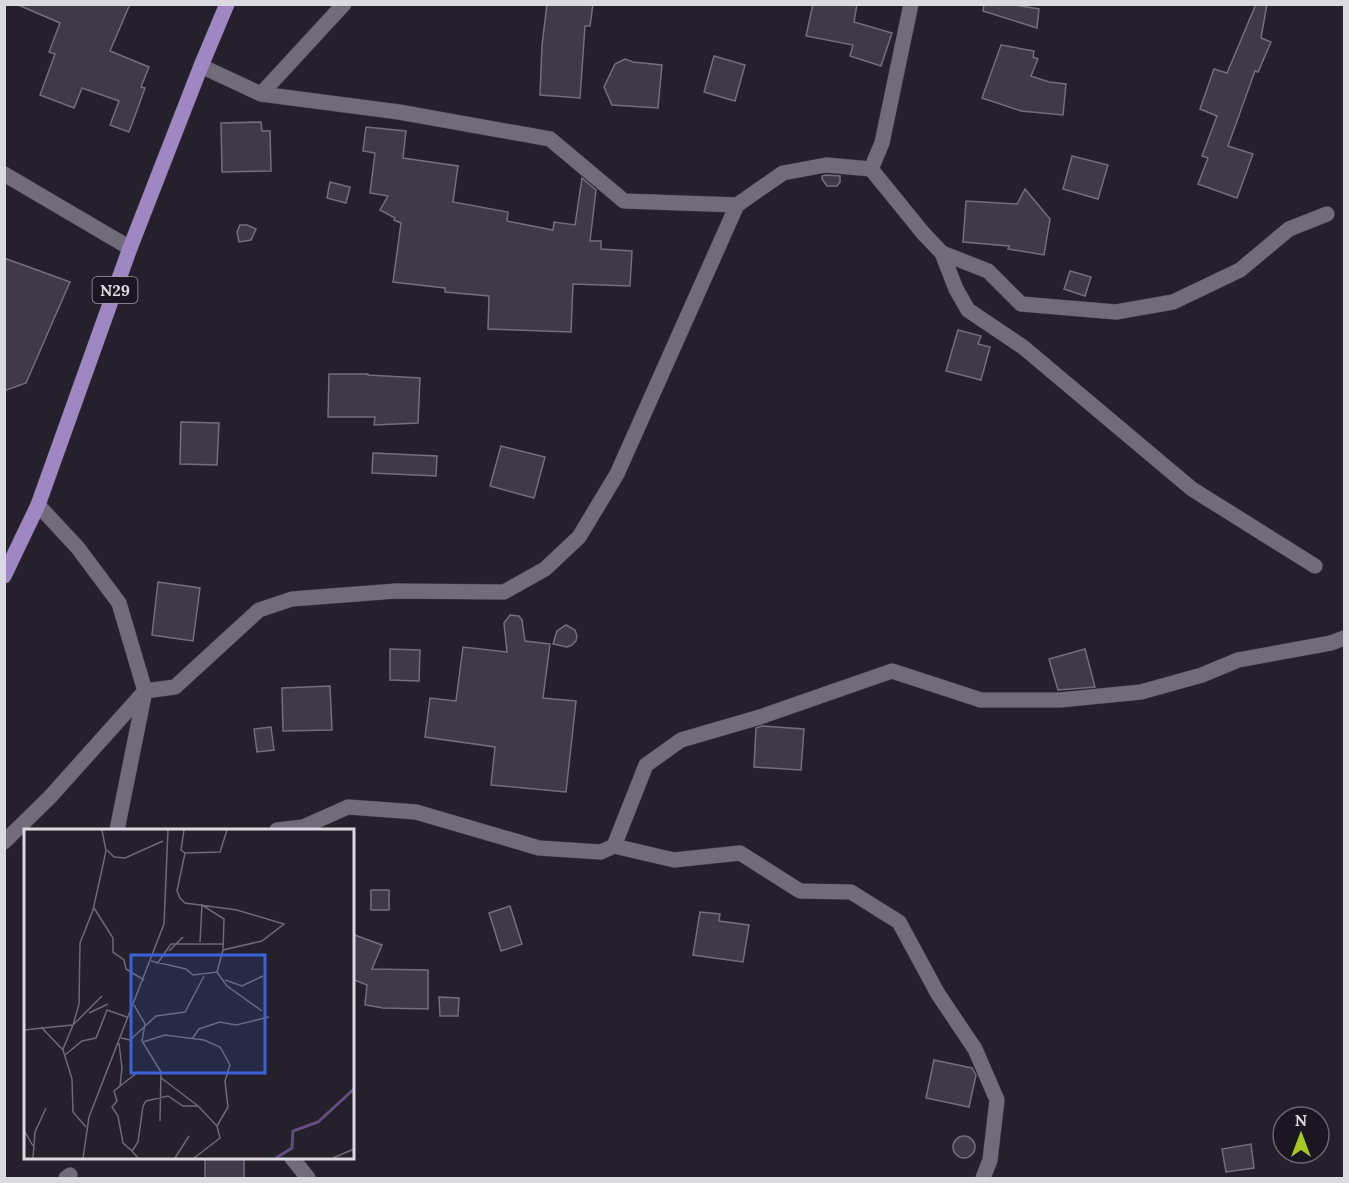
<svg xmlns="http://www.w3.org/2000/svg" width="1349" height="1183" font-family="Lora,serif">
	<rect width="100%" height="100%" fill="#24202c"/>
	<path fill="#3f3a47" stroke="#736e7c" stroke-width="1.5" d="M16 4H130L110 51 149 67 141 87 145 88 129 132 110 125 119 101 82 88 74 108 40 95 55 54 49 52 60 23Z
		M547 4H593L590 26H585L580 98 540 95 542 45Z
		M813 4H857L854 22 892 33 881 66 850 56 853 45 806 36Z
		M984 4H1008L1039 9 1037 28 983 11Z
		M1256 4H1267L1261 38 1271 42 1258 72 1255 71 1228 146 1253 154 1237 198 1198 184 1208 158 1202 156 1217 116 1200 109 1214 69 1227 73Z
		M1001 45 1034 51 1033 57 1038 59 1031 76 1049 82 1066 84 1063 115 1021 111 982 98Z
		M714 56 745 65 735 101 704 92Z
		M625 59 633 62 662 65 658 108 612 105 604 87 615 64Z
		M261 122 262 131H270L271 171 222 172 221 123Z
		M366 127 406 131 403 158 458 166 453 202 508 212 507 221 553 230 554 222 575 225 582 178 596 190 590 241H601V249L632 251 630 286 573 284 571 332 488 329 489 296 445 292V288L393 282 401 223 394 220 395 218 380 210 388 196 370 193 375 153 363 151Z
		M1072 156 1108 165 1098 199 1063 189Z
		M826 175 840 176V182L837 186H827L822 179V176Z
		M330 182 350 187 346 203 327 198Z
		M1025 189 1050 219 1044 255 1008 249 1009 246 963 242 966 201 1017 204Z
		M240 225H247L256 229 251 240 239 242 237 232Z
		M4 258 70 282 26 383 4 391Z
		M1070 271 1091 277 1085 296 1064 289Z
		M958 330 981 336 978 344 990 347 981 380 946 371Z
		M329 374H368V375L420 378 418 423 374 425 375 417H328Z
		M181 422 219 423 217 465 180 464Z
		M501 446 545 457 534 498 490 486Z
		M373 453 437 456 436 476 372 473Z
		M158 582 200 588 193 641 152 635Z
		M510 615 519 616 522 620 525 641 550 644 543 698 576 701 566 792 491 785 495 747 425 737 430 698 456 701 463 647 507 652 504 623Z
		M566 625 575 630 577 636 576 641 572 645 567 647 553 644 557 631Z
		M390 649 420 650 419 681 390 680Z
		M1085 649 1095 687 1058 690 1049 659Z
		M330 686 332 730 283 731 282 688Z
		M762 726 804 729 801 770 754 767 756 728Z
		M271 727 274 750 257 752 254 729Z
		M371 890H389V910H371Z
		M510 906 522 944 501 951 489 913Z
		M700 912 720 914 719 921 749 925 743 962 693 955Z
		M352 934 382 945 372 969 428 970V1009L383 1008 365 1005 367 985 352 979Z
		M439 997 459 998 458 1016H440Z
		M934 1060 972 1068 976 1075 969 1107 926 1098Z
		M953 1147a11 11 0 1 1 22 0a11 11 0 1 1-22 0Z
		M1251 1144 1254 1168 1226 1172 1222 1149Z
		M205 1158H244V1179H205Z"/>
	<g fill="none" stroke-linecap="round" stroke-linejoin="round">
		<defs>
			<path id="street" d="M201 66 261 94 399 112 550 139 624 201 737 205 783 173 826 165 871 169 923 233 942 253 956 289 968 310 1023 347 1192 489 1315 566
				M261 94 344 4
				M871 169 882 143 911 4
				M4 174 130 248
				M942 253 988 271 1021 304 1116 312 1173 302 1240 270 1289 229 1327 214
				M38 505 78 548 119 603 145 691 117 830
				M277 830 303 827 348 807 416 812 539 848 601 852 614 846 674 860 740 853 800 891 851 892 899 922 938 994 975 1049 997 1100 990 1160 983 1178
				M4 842 50 797 145 691 175 687 259 610 292 599 396 591 504 592 545 569 579 537 617 474 737 205
				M614 846 646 765 681 740 760 717 892 671 981 700H1060L1141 692 1202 675 1238 660 1331 643 1344 638
				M292 1158 308 1178
				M66 1178 70 1175"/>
			<path id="primary" d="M4 576 38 505 130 248 201 66 227 4"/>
		</defs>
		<use href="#street" stroke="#3f3c45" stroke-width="16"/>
		<use href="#primary" stroke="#3f3c45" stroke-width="16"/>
		<use href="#street" stroke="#716c7a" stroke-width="15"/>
		<use href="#primary" stroke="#9f87c4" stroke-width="15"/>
	</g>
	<g text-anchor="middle" stroke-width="4.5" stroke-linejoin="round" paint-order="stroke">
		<rect fill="#1b1722" stroke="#a19fa8" stroke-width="1.5" x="92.5" y="277" width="45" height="26" rx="4.5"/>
		<g font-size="16" font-weight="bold" fill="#dbd9e1">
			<text x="115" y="296">N29</text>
		</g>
	</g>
	<g transform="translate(24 829)">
		<rect width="330" height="330" fill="#24202c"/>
		<path fill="none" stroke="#614e7e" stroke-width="3" d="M252 329 268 319 269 302 294 293 330 260"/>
		<path fill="none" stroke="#6d6a74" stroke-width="1.5" d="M160 1 157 21 161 24M83 21 90 28 101 29 139 12M70 79 89 109V123L100 131 102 140 120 151M176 113 178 76 200 90 199 121M145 122 159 108M127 132 162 140 169 146 193 143 203 157 238 182M133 135 147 115H200M193 143 199 121 238 112 260 95 213 81 161 74 156 69 153 62 161 24 196 23 203 1M201 151 218 157 239 147M110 176 121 195 118 212 137 243 136 292M65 184 84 175M49 196 55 175 56 114 69 81 82 22 78 1M17 198 39 221 48 250 49 283 62 298M0 201 48 196M97 209 106 211 132 187 161 183 180 147M168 210 175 200 196 193 212 196 245 188M119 213 141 206 180 211 196 218 206 236 201 252 204 278 193 297M95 214 98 239 96 257 90 262 93 272 88 278 94 287 99 314 108 322M39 220 49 196 78 167M41 226 58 212 72 209 83 181 103 188M136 248 174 277M96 257 114 243M0 301 9 317M9 329 11 303 22 279M59 329 65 288 140 95 144 1M114 329 108 322 114 313 119 277 122 272 144 267 159 277H174L193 297 196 309 170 329M151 329 165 307M309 329 330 320"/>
		<path fill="#3a63d9" fill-opacity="0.15" stroke="#3a63d9" stroke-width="3" d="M107 126H241V244H107Z"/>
		<rect width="330" height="330" fill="none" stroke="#dbd9e1" stroke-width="3"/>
	</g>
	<rect width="1349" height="1183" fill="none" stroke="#dbd9e1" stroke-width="12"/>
	<g transform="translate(1301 1135)"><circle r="28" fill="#1b1722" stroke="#68656e" stroke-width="1.5"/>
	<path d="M0-4.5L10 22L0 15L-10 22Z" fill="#a6c821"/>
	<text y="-9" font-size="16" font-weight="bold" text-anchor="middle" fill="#dbd9e1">N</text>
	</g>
</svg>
